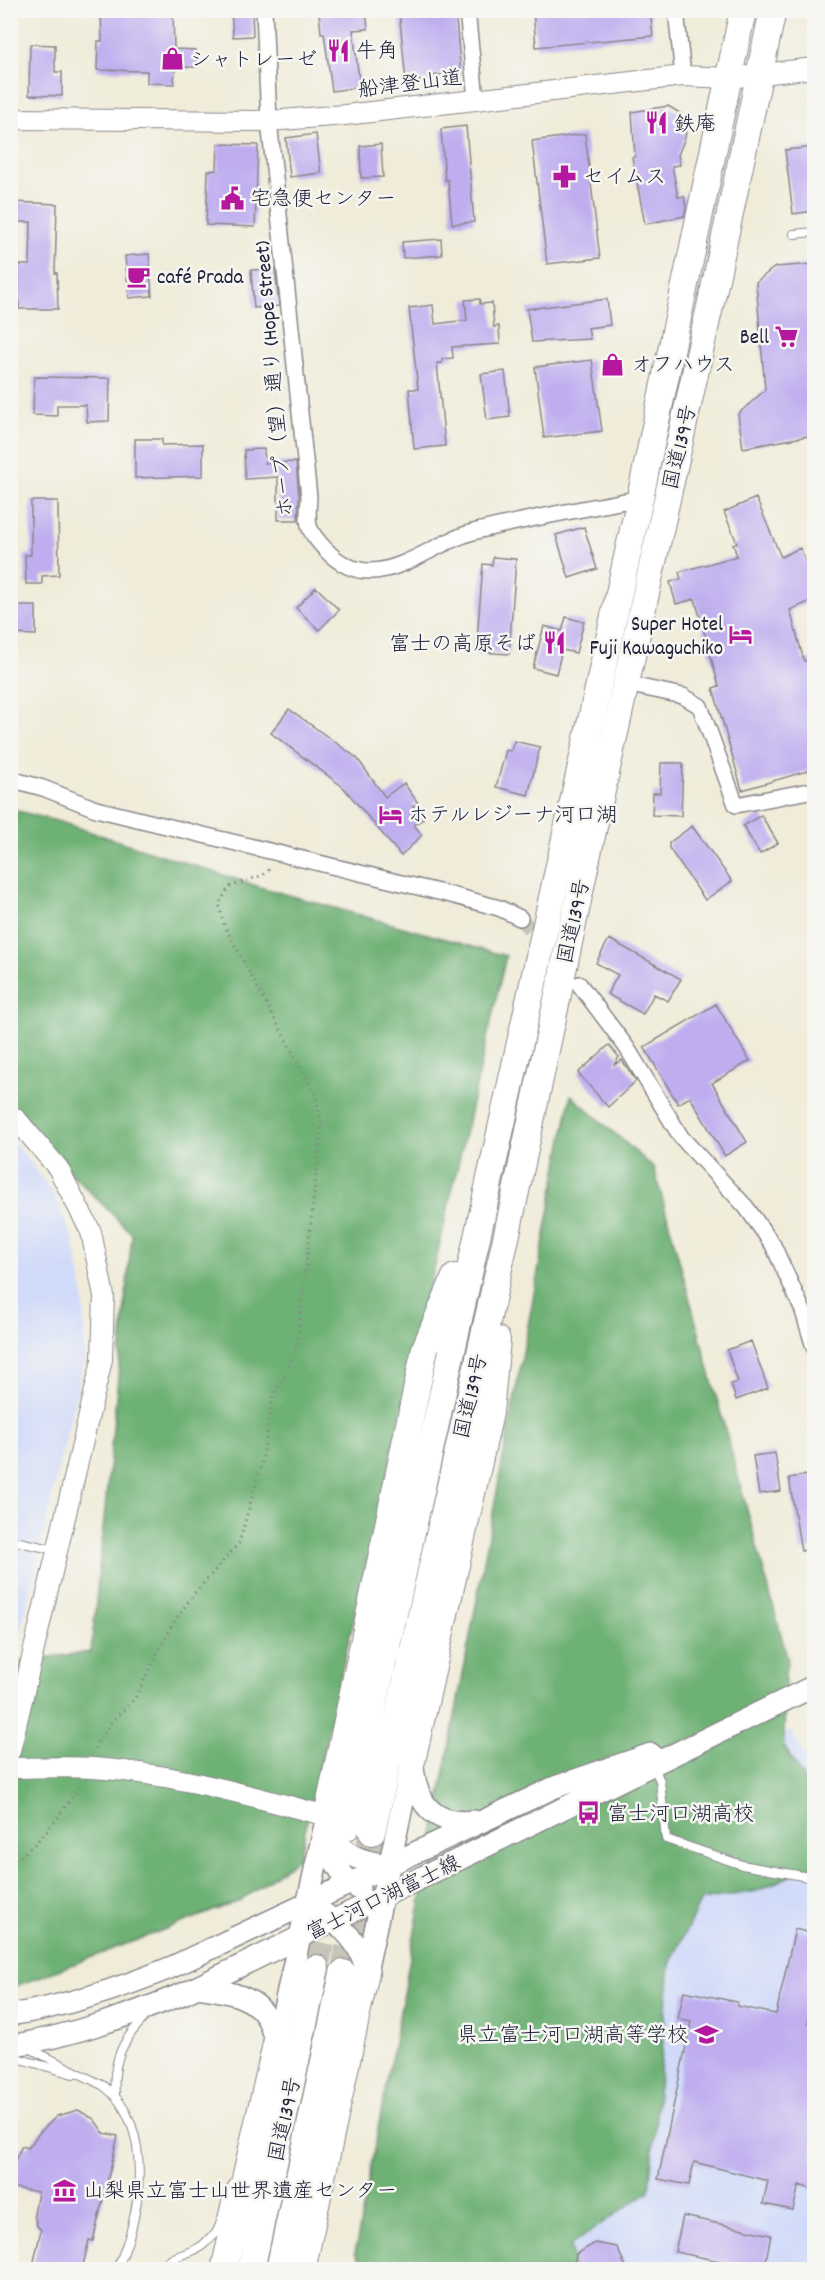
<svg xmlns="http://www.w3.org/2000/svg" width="825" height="2280" font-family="Dekko,'Klee One',sans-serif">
	<rect width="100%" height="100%" fill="#f6f6f2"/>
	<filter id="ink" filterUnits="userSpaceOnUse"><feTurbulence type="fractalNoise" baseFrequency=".0167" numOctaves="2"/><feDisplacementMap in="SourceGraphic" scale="12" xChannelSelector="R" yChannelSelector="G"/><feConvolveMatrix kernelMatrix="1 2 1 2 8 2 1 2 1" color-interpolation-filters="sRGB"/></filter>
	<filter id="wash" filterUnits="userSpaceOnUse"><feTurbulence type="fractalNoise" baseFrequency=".008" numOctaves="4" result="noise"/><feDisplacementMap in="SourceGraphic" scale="24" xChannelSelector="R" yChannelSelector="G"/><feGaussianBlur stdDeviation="1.35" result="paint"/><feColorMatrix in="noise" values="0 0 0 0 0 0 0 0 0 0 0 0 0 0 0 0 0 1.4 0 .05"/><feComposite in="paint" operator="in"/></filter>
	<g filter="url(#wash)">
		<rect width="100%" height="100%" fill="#f0ecd9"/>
		<path fill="#d0daf9" d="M11 1137 53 1193 74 1241 84 1297V1360L11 1674Z
			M791 1731 814 1773V2269L561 2270 635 1799Z"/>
		<path fill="#6eb175" stroke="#486a58" stroke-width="1.5" d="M10 809 60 822 260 887 506 956 299 1857 242 1900 11 1988V1662L91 1652 132 1234 11 1113Z
			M571 1095 654 1168 788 1660 785 1673 784 1746 814 1797V1865L757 1891 701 1900 670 1964 649 2191 571 2245 573 2269H365L355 2252Z"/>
		<g id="blocks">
			<path fill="#bfadef" d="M101 10H173L174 49 196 50V67H175L174 84 147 83V71L97 70 98 41H102Z
				M231 10H252L253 36 233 37Z
				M347 10H366L368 29 353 30 360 87 332 91 324 33H321L319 13Z
				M399 10H455L461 73 429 76V80L406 82Z
				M533 10H650L653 36 536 47Z
				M30 44 55 45V72H62V96L29 95Z
				M668 106 680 113 687 125 685 138 678 155 680 165 672 166 678 197 684 196 686 208 684 216 645 224 632 157H635L632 112Z
				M466 126 474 222 452 224 448 180H445L441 129Z
				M316 134 321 173 290 177 286 138Z
				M585 134 600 258 547 264 532 141Z
				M218 144 258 145 255 227 206 225 208 171 217 170Z
				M381 144 383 177 361 178 360 146Z
				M814 147V211L793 214 785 150Z
				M13 202 57 204 55 273H57L58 309H19V265H30L31 222H14Z
				M441 239 442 255 403 258 402 242Z
				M149 254 152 296 129 298 125 256Z
				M814 264V435L743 448 738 414 765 390 756 282 775 267Z
				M275 269 279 306 254 308 251 270Z
				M480 299V304L492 303 494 327 499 326 500 344 452 347 453 358 442 359V363H437L445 446 414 449 409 389H418L409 308 433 305 435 324 467 320 465 300Z
				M607 299 610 325 588 328 590 339 532 342 527 309Z
				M592 360 602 431 544 438 535 367Z
				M505 371 510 417 487 420 481 374Z
				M34 377 110 378 109 421 87 422 86 405H57V416L33 415Z
				M135 439H162V445L203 444V476L135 478Z
				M264 449 265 463 296 462 299 497 298 520H278V477L245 479 244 450Z
				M756 498 781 557 800 548 814 580V600L790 610 804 661 814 658V703L810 704 814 721V769L742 790 713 688 719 686 695 599 676 604 670 582 681 579 679 572 737 556 733 544 737 543 724 512Z
				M31 501H58L59 575 42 576V584H26L25 555H31Z
				M584 527 597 569 569 578 556 535Z
				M493 557 516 559 509 654 476 652 483 564 492 565Z
				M316 587 339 610 319 630 296 608Z
				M12 606H36V635L11 634Z
				M566 617 584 622 576 653 562 650 556 674 533 668 544 626 562 631Z
				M289 709 357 758 385 797 404 783 418 803 413 806 423 819 414 825 422 835 401 856 343 787 271 733Z
				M514 741 540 747 528 795 496 787 506 750 511 751Z
				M661 763H683L681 816 652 815 653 793H660Z
				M761 815 778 843 760 854 743 826Z
				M692 826 732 881 705 900 669 848V843Z
				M609 939 681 979 668 1001 654 994 643 1014 607 994 618 975 596 963Z
				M716 1004 750 1061 712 1083 747 1142 725 1156 690 1097 678 1104 644 1047Z
				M609 1045 619 1057 614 1065 622 1060 636 1081 608 1107 578 1073Z
				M751 1341 768 1388 736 1400 731 1384 738 1382 727 1350Z
				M775 1453 781 1491 759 1494 753 1456Z
				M814 1474V1548L801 1551 789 1478Z
				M795 1929 814 1934V1994L808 2023 814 2024V2190L799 2185 793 2210 763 2204 768 2181 694 2162 689 2185 658 2179 691 2022 678 2019 684 1991 737 2002V2006L776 2014Z
				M78 2110 94 2119 104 2133 118 2136 93 2241 89 2240 82 2270H32L41 2230 37 2226 34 2214 38 2192 10 2187V2171L22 2146 28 2148 40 2132 57 2116Z
				M683 2216 771 2235 764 2270 675 2252Z
				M595 2243 617 2247 627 2270H573L576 2254Z"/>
		</g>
	</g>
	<g filter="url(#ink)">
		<use href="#blocks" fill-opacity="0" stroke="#89878a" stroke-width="1.5"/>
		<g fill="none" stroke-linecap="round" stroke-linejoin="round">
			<path stroke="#c7c4b9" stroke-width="15" stroke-dasharray="15 8" stroke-linecap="butt" d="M520 918 567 970"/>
			<path stroke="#c7c4b9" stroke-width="26" stroke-dasharray="26 13" stroke-linecap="butt" d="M316 1968 330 1904
				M343 1973 372 1832"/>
			<defs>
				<path id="service" d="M794 234 814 232
					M10 1540 56 1550
					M654 1767 660 1781 666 1839 742 1865 814 1878
					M27 2047 104 2086C155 2125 142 2219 116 2270
					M10 2056 73 2074
					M115 2094C112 2060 123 2039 147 2015
					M162 2270C170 2252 193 2256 205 2243 208 2240 213 2237 216 2233 226 2217 223 2196 236 2180"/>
				<path id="minor" d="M264 10 269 121 309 497C307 526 306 529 326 550 374 601 424 545 473 532 528 518 584 509 640 498
					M467 10 476 99
					M676 10 683 76
					M626 684 683 696 700 706 736 805 814 790
					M10 779 43 788 96 809 455 896 499 908 520 918
					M579 984 627 1048 681 1137 746 1207 773 1245 803 1311 814 1347"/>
				<path id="tertiary" d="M10 119 269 121 345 115 683 76 729 78 814 68
					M10 1115 17 1120 58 1168 91 1232 104 1296 102 1360 10 1751
					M10 1768C38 1768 66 1766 93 1768 173 1773 250 1796 327 1816"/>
				<path id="secondary" d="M413 1767C417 1804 434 1826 474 1821
					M330 1828C342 1856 359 1861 388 1865
					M326 1830C329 1855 338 1875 359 1889
					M325 1914C345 1930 361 1944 366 1970
					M366 1972 412 1761
					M197 1987C223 1991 255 1994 268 2020 272 2027 273 2036 276 2043
					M10 2015C67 2006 119 1989 172 1967L555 1787 651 1754
					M276 2044 327 1816
					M10 2046C71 2036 128 2016 185 1993L814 1686"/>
				<path id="trunk" d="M412 1761 490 1413 497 1340
					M327 1816 425 1348 455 1277
					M347 1827 640 498 743 10
					M372 1832 508 1229 589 849 715 284 773 10
					M224 2270 276 2044
					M251 2270 316 1968
					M279 2270 343 1973
					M302 2270 366 1972"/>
			</defs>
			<use href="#service" stroke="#89878a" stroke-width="10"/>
			<use href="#minor" stroke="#89878a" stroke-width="18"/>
			<use href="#tertiary" stroke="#89878a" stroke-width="22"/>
			<use href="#secondary" stroke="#89878a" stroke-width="24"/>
			<use href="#trunk" stroke="#89878a" stroke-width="28"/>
			<path stroke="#89878a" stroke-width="3" stroke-dasharray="1.5 4.5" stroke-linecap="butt" d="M814 10V11
				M96 1749 98 1741 111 1723 135 1698 172 1625 194 1594 239 1543 262 1462 273 1395 287 1372 297 1344 322 1124 315 1094 224 925 219 904 229 887 263 875 272 867
				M10 1863C44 1841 58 1817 80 1785"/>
			<use href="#service" stroke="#fff" stroke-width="8"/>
			<use href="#minor" stroke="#fff" stroke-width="15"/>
			<use href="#tertiary" stroke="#fff" stroke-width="20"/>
			<use href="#secondary" stroke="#fff" stroke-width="21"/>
			<use href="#trunk" stroke="#fff" stroke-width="26"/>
		</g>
	</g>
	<defs>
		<symbol id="restaurant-bare" viewBox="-9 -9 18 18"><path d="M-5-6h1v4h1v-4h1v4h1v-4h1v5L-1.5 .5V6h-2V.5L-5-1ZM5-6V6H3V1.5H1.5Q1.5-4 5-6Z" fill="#b5179e" stroke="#f6f6f2" stroke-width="2.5" paint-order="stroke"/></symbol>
		<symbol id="shop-bare" viewBox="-9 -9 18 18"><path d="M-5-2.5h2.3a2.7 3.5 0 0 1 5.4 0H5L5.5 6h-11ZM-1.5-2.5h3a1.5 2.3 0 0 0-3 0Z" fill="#b5179e" stroke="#f6f6f2" stroke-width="2.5" paint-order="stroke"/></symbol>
		<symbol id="pharmacy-bare" viewBox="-9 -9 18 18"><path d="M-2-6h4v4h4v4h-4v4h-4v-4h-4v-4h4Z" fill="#b5179e" stroke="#f6f6f2" stroke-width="2.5" paint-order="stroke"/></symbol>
		<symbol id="civic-bare" viewBox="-9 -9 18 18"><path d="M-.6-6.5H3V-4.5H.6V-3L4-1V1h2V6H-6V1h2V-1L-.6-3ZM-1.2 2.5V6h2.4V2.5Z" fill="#b5179e" stroke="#f6f6f2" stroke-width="2.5" paint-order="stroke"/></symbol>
		<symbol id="cafe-bare" viewBox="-9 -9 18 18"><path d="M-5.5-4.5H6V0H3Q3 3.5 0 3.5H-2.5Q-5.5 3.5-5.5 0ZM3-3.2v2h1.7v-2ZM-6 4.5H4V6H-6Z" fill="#b5179e" stroke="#f6f6f2" stroke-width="2.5" paint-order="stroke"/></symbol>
		<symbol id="supermarket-bare" viewBox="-9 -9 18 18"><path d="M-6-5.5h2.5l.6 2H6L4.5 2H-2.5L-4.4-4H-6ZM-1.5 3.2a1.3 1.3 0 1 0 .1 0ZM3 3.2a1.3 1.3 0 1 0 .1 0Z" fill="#b5179e" stroke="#f6f6f2" stroke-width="2.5" paint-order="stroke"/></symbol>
		<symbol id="hotel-bare" viewBox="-9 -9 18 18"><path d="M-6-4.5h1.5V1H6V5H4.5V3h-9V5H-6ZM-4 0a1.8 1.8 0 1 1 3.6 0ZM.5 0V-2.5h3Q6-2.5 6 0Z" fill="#b5179e" stroke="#f6f6f2" stroke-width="2.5" paint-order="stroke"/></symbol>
		<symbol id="bus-bare" viewBox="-9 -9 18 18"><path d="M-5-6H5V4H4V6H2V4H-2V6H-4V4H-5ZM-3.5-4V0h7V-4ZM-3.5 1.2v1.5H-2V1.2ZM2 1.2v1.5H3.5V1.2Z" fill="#b5179e" stroke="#f6f6f2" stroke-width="2.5" paint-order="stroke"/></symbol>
		<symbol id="school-bare" viewBox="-9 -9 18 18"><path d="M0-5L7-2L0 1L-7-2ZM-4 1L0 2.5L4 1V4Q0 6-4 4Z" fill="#b5179e" stroke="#f6f6f2" stroke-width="2.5" paint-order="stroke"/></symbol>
		<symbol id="museum-bare" viewBox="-9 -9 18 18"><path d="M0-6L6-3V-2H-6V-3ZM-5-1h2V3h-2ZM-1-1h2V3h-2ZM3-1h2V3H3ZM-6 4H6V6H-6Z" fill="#b5179e" stroke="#f6f6f2" stroke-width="2.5" paint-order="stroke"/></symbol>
	</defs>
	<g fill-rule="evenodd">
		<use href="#restaurant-bare" x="322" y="34" width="33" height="33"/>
		<use href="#shop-bare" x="156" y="42" width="33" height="33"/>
		<use href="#restaurant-bare" x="640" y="106" width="33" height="33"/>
		<use href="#pharmacy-bare" x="548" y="160" width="33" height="33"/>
		<use href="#civic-bare" x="216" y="182" width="33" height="33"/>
		<use href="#cafe-bare" x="122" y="260" width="33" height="33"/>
		<use href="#supermarket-bare" x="770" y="320" width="33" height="33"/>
		<use href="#shop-bare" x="596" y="348" width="33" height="33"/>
		<use href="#hotel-bare" x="724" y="618" width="33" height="33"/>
		<use href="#restaurant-bare" x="538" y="626" width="33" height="33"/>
		<use href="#hotel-bare" x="374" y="798" width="33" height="33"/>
		<use href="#bus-bare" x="572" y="1796" width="33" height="33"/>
		<use href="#school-bare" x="690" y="2018" width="33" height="33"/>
		<use href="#museum-bare" x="48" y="2174" width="33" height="33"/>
	</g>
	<g text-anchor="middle" stroke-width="5" stroke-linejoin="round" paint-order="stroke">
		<g font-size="21" fill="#22223b" stroke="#f6f6f2" text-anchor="start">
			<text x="356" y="57">牛角</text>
			<text x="190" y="66">シャトレーゼ</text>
			<text x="674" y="130">鉄庵</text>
			<text x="583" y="183">セイムス</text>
			<text x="250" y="205">宅急便センター</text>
			<text x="157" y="283">café Prada</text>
			<text x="769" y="343" text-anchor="end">Bell</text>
			<text x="631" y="371">オフハウス</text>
			<text x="723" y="630" text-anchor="end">Super Hotel<tspan x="723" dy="24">Fuji Kawaguchiko</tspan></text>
			<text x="536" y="650" text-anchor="end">富士の高原そば</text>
			<text x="408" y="821">ホテルレジーナ河口湖</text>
			<text x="607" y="1820">富士河口湖高校</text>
			<text x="688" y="2041" text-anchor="end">県立富士河口湖高等学校</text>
			<text x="83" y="2197">山梨県立富士山世界遺産センター</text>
		</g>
		<g font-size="21" fill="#22223b" stroke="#f6f6f2">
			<text transform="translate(410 83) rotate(-7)" y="7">船津登山道</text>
			<text transform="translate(273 379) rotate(-95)" y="7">ホープ（望）通り (Hope Street)</text>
			<text transform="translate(679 447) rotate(-77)" y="7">国道139号</text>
			<text transform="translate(573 921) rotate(-78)" y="7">国道139号</text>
			<text transform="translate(470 1396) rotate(-77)" y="7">国道139号</text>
			<text transform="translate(383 1897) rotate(-26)" y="7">富士河口湖富士線</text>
			<text transform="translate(284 2119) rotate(-78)" y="7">国道139号</text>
		</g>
	</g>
	<rect width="825" height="2280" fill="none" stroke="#f6f6f2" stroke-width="36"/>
</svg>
